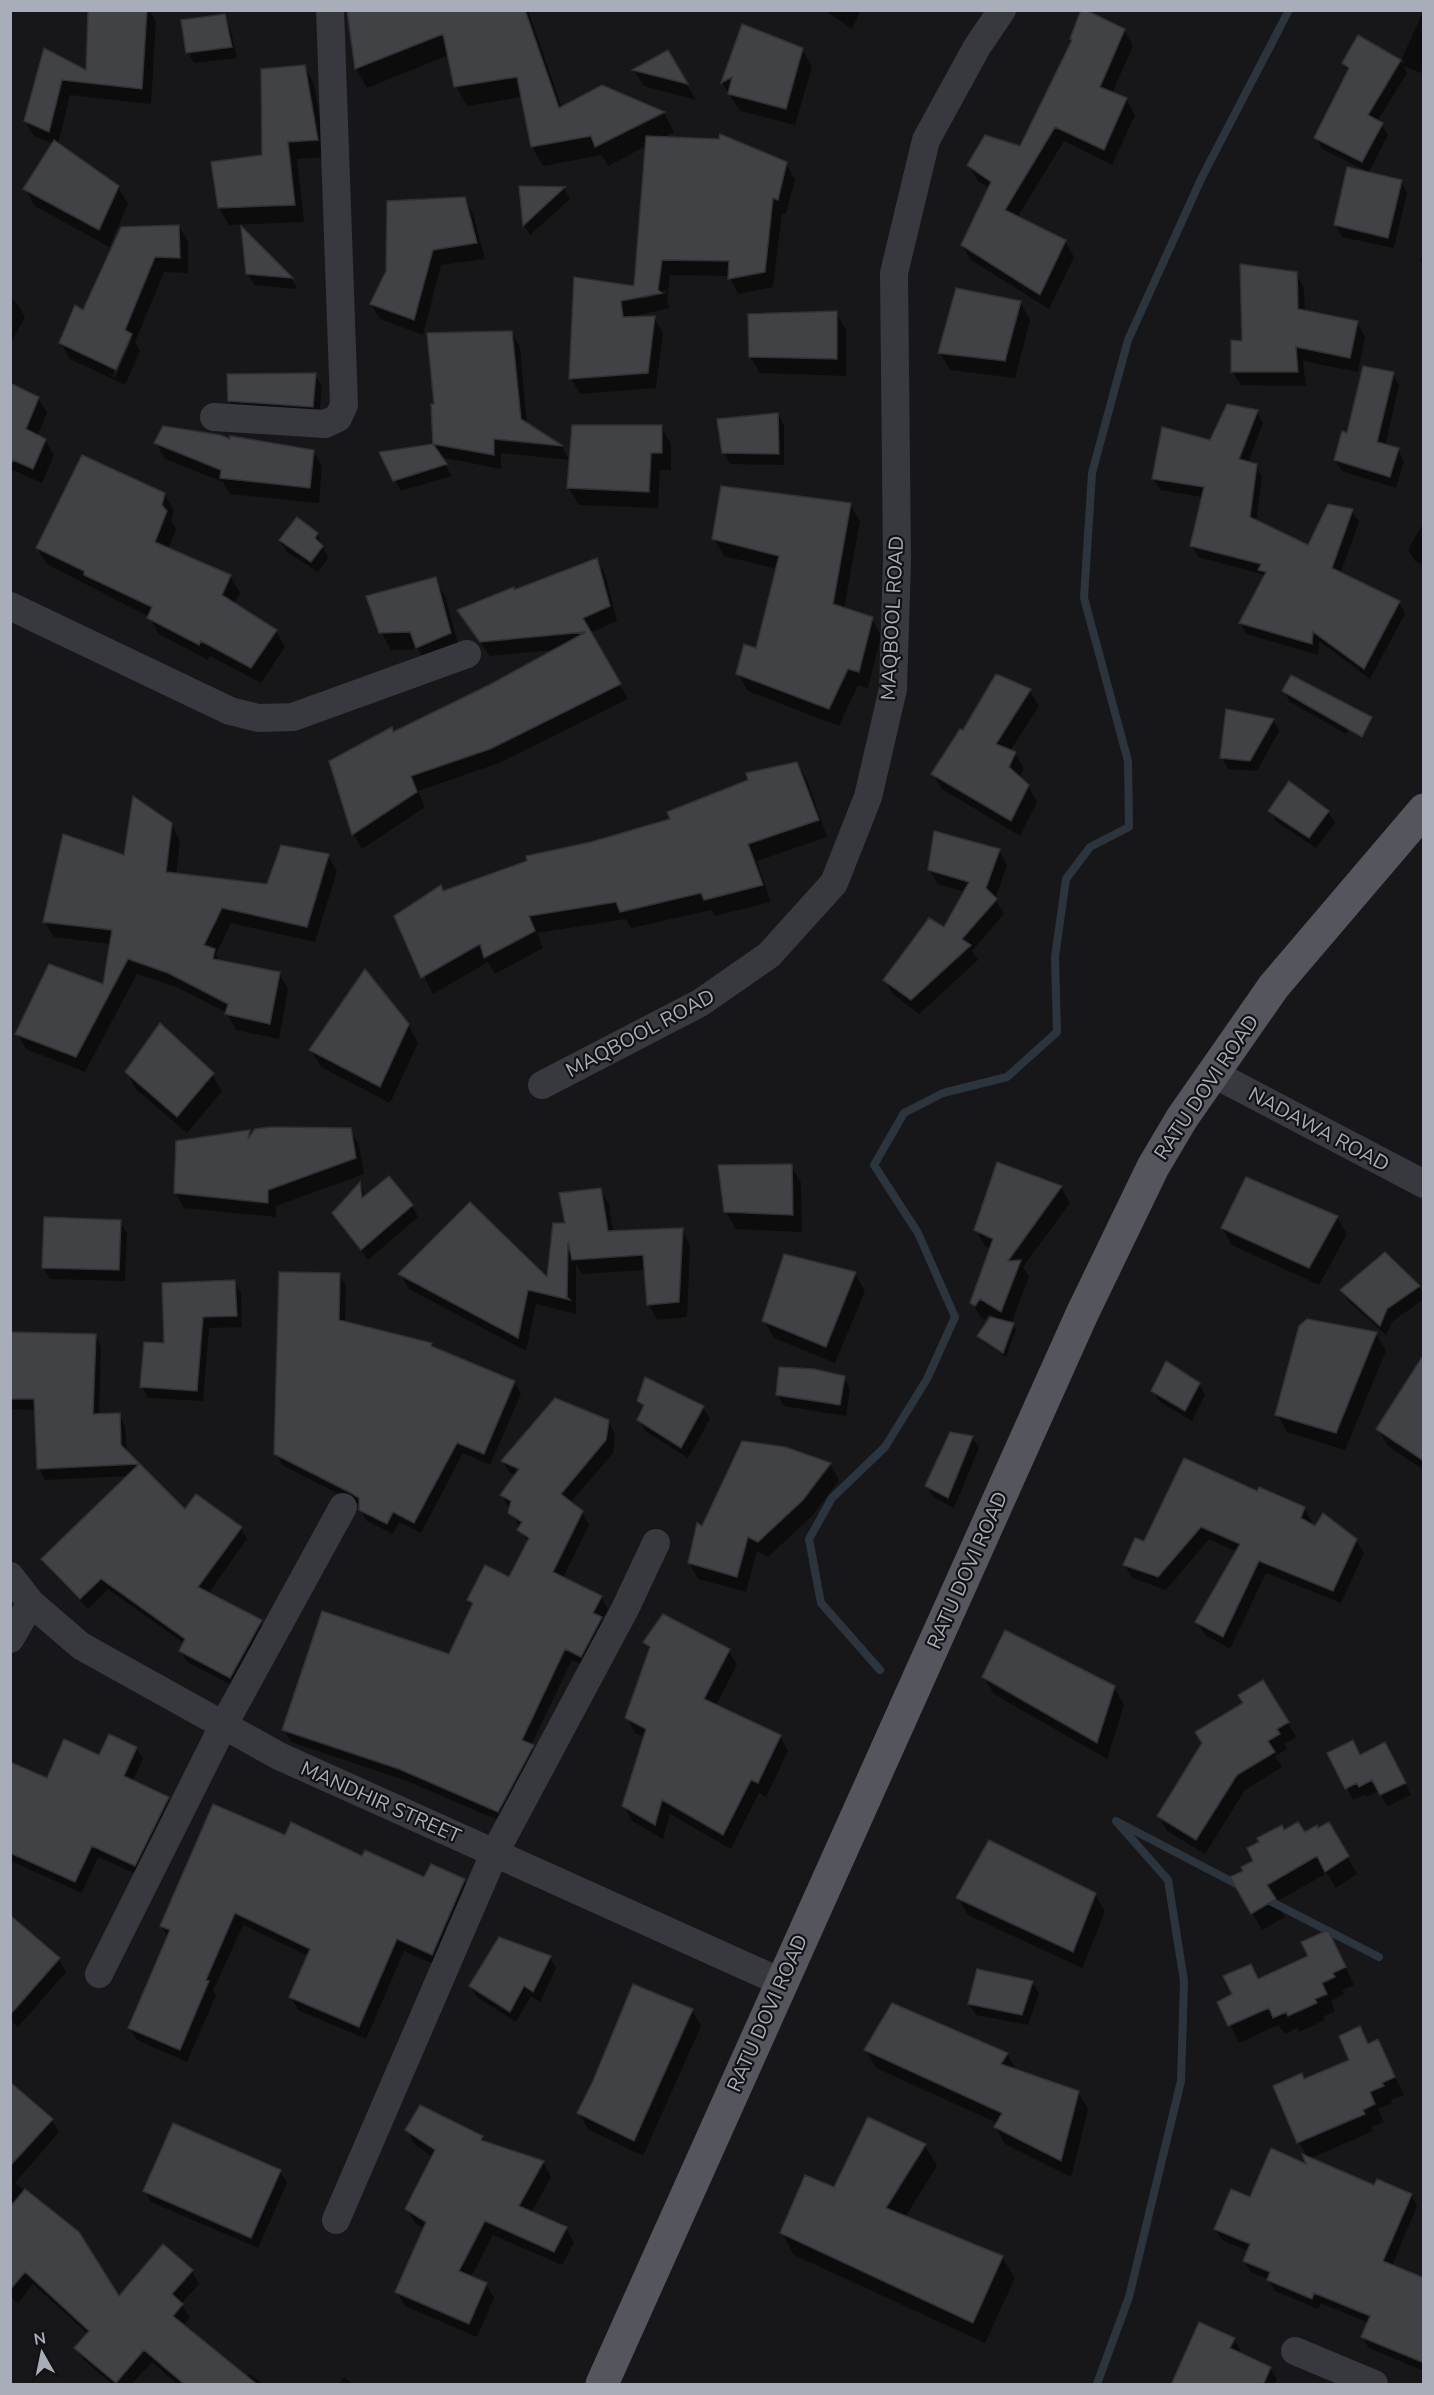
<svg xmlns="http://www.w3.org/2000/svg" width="1434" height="2395" font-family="'Nunito Sans',sans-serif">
	<rect width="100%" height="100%" fill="#171719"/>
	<path fill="#0007" fill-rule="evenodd" d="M89 10H149L156 21 151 104 70 95 58 144 118 187 128 204 109 247 35 206 25 189 53 144 34 136 25 121 45 50 87 73Z
		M348 10H528L562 108 602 87 664 113 674 132 661 138 786 164 795 179 786 214 782 213 773 287 738 294 729 276 670 275 667 303 670 308 630 317 654 318 663 333 656 388 580 394 571 378 576 278 635 288 646 146 608 166 602 155 543 166 532 147 522 97 467 106 456 86 449 55 367 88 356 68ZM667 290V293L642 299V296Z
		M824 10H861L852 29Z
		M1424 10V74L1403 66 1407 73 1377 122 1381 124 1388 135 1369 172 1322 149 1316 138 1349 73 1343 63 1359 37 1405 64 1402 58Z
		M224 16 230 27 237 58 194 63 188 52Z
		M743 26 802 49 812 67 795 125 740 111 722 83Z
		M1124 30 1133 46 1112 93 1126 99 1135 115 1112 165 1064 141 1017 218 1065 241 1074 257 1049 309 971 260 962 245 990 189 978 181 969 165 1021 148 1073 41Z
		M667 52 696 100 644 86 634 70Z
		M305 67 314 84 327 157 297 159 304 222 229 225 219 208 263 156Z
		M1401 181 1407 193 1394 248 1342 237 1335 225Z
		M521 187 564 188 570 199 530 235 524 225Z
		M464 198 473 214 485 259 441 265 423 335 380 319 371 304Z
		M179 226 188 242V273L164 272 135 342 140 351 125 385 70 359 61 343 84 312ZM130 336 132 338 115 378 112 376Z
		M243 231 292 279 297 289 254 285 248 274Z
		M1424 252V266L1420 260Z
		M1296 274 1304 288 1305 312 1357 322 1365 337 1358 372 1303 361 1306 386 1241 385 1232 371 1244 342Z
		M10 298 16 302 25 317 10 344Z
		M1020 302 1030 320 1015 378 950 370 940 353Z
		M836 313 846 330V376L760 373 750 356Z
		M512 333 520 347 527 425 562 447 569 460 501 453V469L440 457 452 476 401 491 381 453 435 445 433 405Z
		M1393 374 1399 385 1385 446 1398 450 1404 461 1396 488 1342 471 1335 460 1348 435Z
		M315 375 322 386 319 417 236 412 230 401Z
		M10 384 38 398 47 413 37 436 45 440 54 455 42 483 10 469Z
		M1257 412 1263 423 1248 463 1256 465 1262 477 1256 522 1309 547 1352 511 1359 522 1340 574 1399 602 1405 614 1370 679 1319 641 1318 655 1247 634 1240 623 1264 578 1262 574 1198 557 1192 546 1203 497 1160 490 1153 478Z
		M778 414 784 425V465L730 464 724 453Z
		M661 427 671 444V470H660L658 508 579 505 569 488Z
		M232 442 313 451 322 466 319 503 230 494 223 482 165 459 156 443Z
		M164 494 174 510 171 521 176 529 168 549 230 576 240 593 234 604 276 631 285 647 261 683 210 656 208 660 159 634 149 617 47 564 37 548Z
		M850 504 860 521 844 609 872 619 881 636 868 688 858 685 839 726 748 691 738 674 758 650 777 569 724 556 714 538Z
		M1422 525H1424V566L1415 561 1408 550Z
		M317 534 328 558 318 572 287 552 280 541Z
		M597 560 605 574 617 621 590 633 628 699 499 763 418 791 425 807 362 849 354 835 331 761 394 734 556 650 490 656 468 625 513 589 515 591Z
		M435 579 445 596 460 651 427 664 418 649 391 650 381 632Z
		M1030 691 1039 706 1010 751 1015 753 1024 769 1019 778 1028 786 1037 802 1020 836 942 789 933 774 964 732Z
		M1284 691 1354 718 1346 734 1290 702Z
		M1273 720 1279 731 1257 771 1228 769 1222 757Z
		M797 763 807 780 827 837 757 861 771 902 715 916 711 910 631 928 626 919 537 933 543 948 495 974 488 962 433 994 395 917 443 893 591 843 672 820Z
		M1270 811 1328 812 1335 823 1316 848 1277 822Z
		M171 824 180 841 176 875 268 886 328 856 337 871 315 942 231 923 216 954 220 962 279 974 288 989 279 1039 236 1030 227 1013 179 988 137 974 85 1072 26 1049 17 1034 104 986 111 944 54 937 45 922 125 857Z
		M999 850 1007 865 995 899 1004 914 972 951 978 960 919 1014 893 994 885 980 944 930 965 892 938 884 929 869Z
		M408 1025 418 1043 390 1103 321 1067 311 1050Z
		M127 1072 212 1074 222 1091 187 1133 136 1089Z
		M350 1130 359 1145 364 1174 276 1206V1217L184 1208 175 1192 249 1132 251 1136Z
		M791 1166 801 1183 802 1232 736 1229 726 1212Z
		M388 1178 412 1206 418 1217 368 1260 341 1224 360 1185 366 1196Z
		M1061 1187 1070 1203 1023 1267 1029 1277 1011 1324 1016 1329 1006 1357 982 1341 979 1336 1000 1320 989 1314 985 1320 981 1318 972 1302 991 1249 985 1246 976 1230Z
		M600 1190 609 1204 613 1232 682 1230 690 1245 687 1317 657 1320 649 1305 646 1270 582 1274 576 1264V1314L536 1304 526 1351 409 1289 400 1274 548 1280 567 1225Z
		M1337 1217 1347 1234 1319 1285 1232 1245 1222 1228Z
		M120 1222 127 1233 125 1281 50 1279 43 1267Z
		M1385 1254 1419 1287 1424 1295V1299L1393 1321 1386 1335 1349 1302 1342 1291Z
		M855 1274 865 1291 835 1363 774 1338 764 1320Z
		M339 1275 346 1286 345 1323 431 1345 433 1349 514 1382 521 1394 490 1465 463 1453 421 1533 399 1522 393 1534 367 1521 360 1509V1505L282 1465 276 1453Z
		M234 1282 241 1293 242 1327 209 1328 203 1401 148 1398 142 1386 165 1345Z
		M10 1333 95 1335 101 1347 99 1416 119 1415 125 1426 127 1453 185 1512 241 1528 247 1539 208 1594 261 1622 267 1633 237 1688 187 1662 181 1651 185 1644 108 1589 88 1609 50 1570 43 1559 129 1476 45 1480 39 1468 36 1410 10 1409Z
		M1376 1334 1386 1351 1345 1450 1287 1432 1277 1414Z
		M1424 1373V1470L1388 1446 1378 1429Z
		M844 1378 850 1389 846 1416 784 1406 777 1395Z
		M646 1379 703 1407 710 1419 688 1458 645 1431 639 1420 644 1409 639 1401Z
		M1199 1384 1205 1395 1192 1421 1160 1402 1153 1391Z
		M608 1421 615 1434 613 1453 570 1503 582 1512 589 1525 563 1578 601 1597 608 1609 602 1620 608 1630 588 1668 572 1660 531 1745 540 1758 505 1823 407 1781 291 1742 284 1730 449 1656 473 1607 469 1600 510 1579 528 1543 502 1495 516 1476 510 1473 503 1461Z
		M972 1437 979 1448 954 1508 933 1497 927 1486Z
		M785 1449 830 1464 839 1480 812 1516 768 1557 757 1551 746 1592 698 1579 689 1563 703 1528Z
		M1257 1493 1304 1508 1312 1522 1310 1525 1356 1540 1364 1553 1341 1603 1266 1573 1230 1649 1205 1635 1197 1622 1237 1552 1209 1539 1166 1590 1132 1578 1125 1565 1145 1543Z
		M645 1642 728 1650 737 1665 715 1707 780 1737 788 1751 766 1797 759 1793 731 1849 670 1814 663 1839 632 1821 624 1806 645 1738 635 1733 627 1718 650 1651Z
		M984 1677 1114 1687 1124 1705 1107 1759 994 1694Z
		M1263 1682 1296 1737 1284 1744 1287 1749 1275 1756 1282 1767 1245 1790 1205 1854 1167 1831 1159 1816Z
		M136 1748 143 1759 132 1782 168 1798 174 1809 141 1876 98 1857 82 1893 13 1862 10 1867V1763L47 1780 100 1757Z
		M1329 1753 1391 1755 1411 1795 1387 1806 1379 1791 1366 1797 1365 1794 1353 1800Z
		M1329 1824 1357 1874 1336 1888 1327 1873 1276 1902 1285 1917 1262 1930 1232 1878 1245 1872 1284 1831 1305 1834 1318 1830Z
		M363 1858 425 1879 464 1880 471 1893 440 1967 404 1951 366 2039 298 2010 291 1997 309 1956 243 1925 213 1991 216 1995 187 2062 137 2040 130 2028 169 1938 161 1926Z
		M1095 1894 1105 1912 1082 1968 968 1915 958 1898Z
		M10 1917 59 1959 66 1972 18 2027 10 2020Z
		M1328 1932 1354 1985 1342 1990 1344 1994 1331 2001 1335 2011 1323 2017 1325 2020 1299 2032 1297 2028 1285 2034 1278 2025 1239 2043 1219 2002 1259 1981 1310 1957Z
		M550 1957 556 1968 540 2002 531 1996 516 2022 477 1997 470 1986Z
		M1032 1982 1039 1993 1028 2025 976 2015 969 2004Z
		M692 2010 701 2026 643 2156 588 2129 579 2113Z
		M1359 2028 1369 2045 1378 2041 1404 2095 1391 2100 1392 2103 1378 2109 1384 2122 1371 2127 1373 2131 1309 2159 1375 2187 1411 2195 1417 2206 1392 2266 1424 2280V2371L1369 2348 1362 2337 1369 2323 1321 2303 1318 2309 1275 2291 1268 2279 1251 2272 1244 2261 1248 2251 1222 2240 1215 2229 1250 2199 1309 2167 1308 2158 1299 2142 1304 2081 1351 2060Z
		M866 2050 1007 2054 1017 2071 1078 2092 1088 2109 1071 2177 1005 2144 995 2127 997 2123 876 2068Z
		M10 2090 52 2120 59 2132 15 2183 78 2233 119 2299 192 2271 199 2284 181 2304 190 2318 183 2326 247 2377 250 2374 263 2384H173L175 2382 152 2362 132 2384H112L84 2360 76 2348 88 2334 33 2284 18 2303 10 2297Z
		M421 2107 482 2137 486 2143 543 2162 551 2177 531 2213 566 2228 574 2243 562 2265 493 2235 471 2277 486 2284 494 2298 477 2337 405 2306 397 2292 425 2229 415 2223 407 2209 433 2157 415 2145 407 2130Z
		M925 2145 937 2166 905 2217 1002 2257 1015 2278 985 2343 794 2255 782 2233 835 2189Z
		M280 2171 287 2183 258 2248 151 2202 145 2191Z
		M1234 2339 1241 2351 1240 2354 1270 2368 1277 2380 1275 2384H1173Z
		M344 2377 353 2384H338Z"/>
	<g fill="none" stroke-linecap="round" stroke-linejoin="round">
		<path stroke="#2c353d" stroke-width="8" d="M880 1670 821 1603 809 1539 832 1498 885 1447 927 1379 955 1317 918 1233 874 1165 904 1113 943 1093 1007 1077 1057 1032 1055 957 1066 879 1090 847 1129 827 1128 761 1084 598 1092 473 1128 340 1202 177 1289 10
			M1262 1897 1379 1957
			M1097 2384 1129 2297 1181 2081 1184 1981 1168 1880 1116 1821 1242 1887"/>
	</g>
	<path fill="#414246" stroke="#313135" stroke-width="1.5" d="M88 10H147L142 89 62 80 49 132 24 121 44 48 86 70Z
		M347 10H525L559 108 602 85 665 112 595 147 591 136 531 147 517 77 454 87 443 34 355 69Z
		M1081 10H1086L1125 29 1100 87 1127 98 1104 150 1055 127 1005 210 1066 240 1040 295 961 245 991 182 967 165 985 135 1020 146 1072 40 1070 39Z
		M225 14 232 47 186 53 181 20Z
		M742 24 803 48 786 109 728 94 732 77 721 83Z
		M1358 35 1401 60 1368 115 1383 123 1362 162 1314 138 1349 68 1342 63Z
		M668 50 688 84 632 70Z
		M305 65 318 140 288 142 295 205 218 208 211 162 262 155 261 69Z
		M720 134 787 162 778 200 773 198 765 272 728 279 729 261 662 260 658 290 662 293 621 301 623 317 655 316 648 373 569 379 574 277 634 286 646 136 719 139Z
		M54 140 119 186 99 230 23 189Z
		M1347 167 1402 180 1388 238 1334 225Z
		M519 186 565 187 523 226Z
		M465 197 477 243 433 250 414 320 370 304 386 271 387 201Z
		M179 225 180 258 155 257 125 330 132 334 116 370 59 343 75 305 83 310 121 227Z
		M241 226 293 278 246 274Z
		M1240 264 1297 272 1298 309 1358 321 1350 358 1296 347 1298 372H1231V340L1242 341Z
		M956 288 1021 301 1005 361 938 353Z
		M837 311V359L749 357 748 314Z
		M512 331 521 419 563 446 494 439V455L433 444 431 404H434L427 333Z
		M1363 366 1394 372 1377 442 1399 448 1390 477 1334 460 1342 431 1347 433Z
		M316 373 313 407 228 401 227 374Z
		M10 383 39 397 26 429 46 439 33 469 13 460 10 465Z
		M1227 404 1258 410 1239 459 1257 464 1250 517 1308 545 1328 504 1353 509 1332 568 1400 601 1364 669 1313 632 1312 644 1239 623 1266 572 1258 570 1261 564 1190 546 1204 487 1152 479 1162 427 1210 440Z
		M778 413 779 454 722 453 717 419Z
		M572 425H662V453H651L649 492 567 488Z
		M163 426 220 435 230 439V436L314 450 310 488 220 478 221 470 154 443Z
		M433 444 447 464 393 481 379 452Z
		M82 455 165 493 162 505 167 511 155 542 231 575 222 595 277 630 251 668 201 641 199 645 147 618 152 607 84 575V571L36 548Z
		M721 486 851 503 833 604 873 617 859 672 848 669 829 709 736 674 744 644 756 648 779 556 712 539Z
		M297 517 318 533 315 538 323 546 311 562 279 540Z
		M597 558 610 606 583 618 621 684 490 749 411 776 417 792 352 835 329 761 392 727 393 732 489 685 586 632 480 642 457 610 514 587V590Z
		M436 577 451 633 416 648 410 632 379 633 366 596Z
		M996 674 1031 689 996 744 1016 752 1009 767 1029 785 1011 821 931 774 960 729 963 730Z
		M1291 675 1372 717 1362 737 1282 691Z
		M1226 709 1274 719 1250 761 1220 758Z
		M797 762 819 820 748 844 763 885 704 900 701 893 620 912 616 902 529 916 535 931 484 958 480 944 421 978 394 916 441 885 443 891 527 861 526 856 591 842 670 819 667 812 748 780 746 773Z
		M1289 781 1329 811 1309 838 1268 811Z
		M133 796 172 823 166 872 267 884 281 845 329 854 307 927 222 908 204 945 215 949 213 959 280 972 270 1024 225 1014 228 1004 168 973 128 959 76 1057 15 1034 49 964 103 984 112 930 43 922 63 834 124 855Z
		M934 831 1000 849 986 888 997 899 962 939 971 945 911 1000 883 980 929 918 944 927 969 882 928 870Z
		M365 969 409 1024 380 1087 309 1050Z
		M160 1023 214 1073 177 1117 125 1072Z
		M271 1127 351 1128 356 1158 268 1190V1203L174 1193 176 1141 250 1130 248 1139 255 1129Z
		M997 1162 1062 1186 1008 1261 1021 1260 1001 1312 980 1299 975 1306 970 1303 993 1239 974 1230Z
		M792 1164 793 1215 724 1212 718 1165Z
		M389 1176 413 1205 361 1250 332 1213 360 1182 362 1198Z
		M1246 1177 1338 1216 1309 1268 1221 1228Z
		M601 1188 608 1231 683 1228 679 1302 647 1305 643 1255 572 1260 568 1242 567 1297 570 1300 528 1290 518 1338 398 1274 470 1202 547 1277 553 1223H565L559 1193Z
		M44 1217 121 1220 119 1270 42 1268Z
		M1385 1252 1420 1286 1387 1309 1380 1326 1340 1290Z
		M784 1254 856 1272 826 1347 762 1321Z
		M279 1272 340 1273 339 1320 432 1343 431 1346 515 1381 484 1454 457 1443 414 1523 393 1512 387 1524 359 1510V1498L351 1493 274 1454Z
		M235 1280 237 1316 203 1317 197 1391 140 1387 144 1342 164 1343 162 1283Z
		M990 1317 1014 1323 1003 1353 977 1336Z
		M1307 1319 1377 1332 1336 1433 1275 1415 1299 1326Z
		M10 1332 96 1334 93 1414 120 1413 121 1445 185 1509 196 1494 242 1527 198 1587 262 1620 230 1678 179 1651 185 1639 101 1579 80 1599 41 1559 139 1464 37 1469 34 1399H10Z
		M1424 1354V1461L1376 1429Z
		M1166 1361 1200 1383 1185 1411 1151 1391Z
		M779 1367 814 1369 845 1376 840 1405 776 1395Z
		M645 1377 704 1406 681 1448 637 1420 644 1405 637 1401Z
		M555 1398 609 1420 606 1440 561 1494 583 1511 553 1572 602 1596 593 1613 602 1617 581 1657 565 1649 522 1740 534 1745 498 1812 399 1769 282 1730 322 1611 449 1654 473 1603 467 1600 485 1565 509 1577 529 1538 517 1530 522 1522 508 1513 511 1501 500 1495 519 1469 501 1461Z
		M950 1432 973 1436 948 1498 925 1486Z
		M742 1441 785 1447 831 1463 803 1500 758 1542 748 1537 737 1577 688 1563 697 1523 702 1526Z
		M1184 1458 1257 1491 1259 1487 1305 1507 1301 1518 1315 1526 1323 1513 1357 1539 1333 1591 1259 1561 1223 1637 1195 1622 1240 1544 1201 1527 1158 1577 1123 1565 1135 1538 1144 1541Z
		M663 1614 730 1649 704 1699 781 1735 758 1783 751 1780 723 1835 662 1800 655 1825 622 1806 646 1729 625 1718 650 1647 643 1642Z
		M1005 1630 1115 1686 1097 1743 982 1677Z
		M1263 1680 1289 1722 1277 1729 1280 1734 1268 1741 1275 1752 1237 1775 1196 1840 1157 1816 1202 1743 1195 1732 1243 1703 1238 1695Z
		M109 1734 137 1747 124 1776 169 1797 135 1866 92 1846 75 1882 10 1853V1762L47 1778 64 1739 99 1755Z
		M1353 1740 1360 1755 1385 1742 1406 1783 1380 1795 1372 1780 1359 1787 1357 1783 1345 1789 1327 1753Z
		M213 1804 285 1835 291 1822 362 1856 365 1850 424 1877 431 1864 465 1879 432 1955 397 1939 359 2027 289 1997 310 1949 235 1913 206 1980 209 1981 180 2050 128 2028 170 1930 160 1926Z
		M1298 1822 1305 1832 1317 1825 1318 1828 1329 1822 1349 1856 1325 1872 1317 1856 1267 1885 1276 1899 1251 1914 1230 1877 1243 1871 1241 1867 1253 1861 1247 1848 1259 1842 1257 1838 1282 1825 1284 1830Z
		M989 1840 1096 1893 1073 1952 956 1898Z
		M10 1915 60 1958 10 2015Z
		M1328 1930 1346 1967 1333 1973 1335 1977 1322 1983 1327 1994 1315 1999 1317 2003 1288 2016 1286 2012 1273 2018 1269 2008 1228 2026 1217 2002 1232 1994 1223 1976 1251 1964 1258 1979 1308 1956 1301 1942Z
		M499 1937 551 1956 533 1992 524 1986 510 2012 469 1986Z
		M977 1969 1033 1981 1022 2015 968 2004Z
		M633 1984 693 2009 634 2141 577 2113 593 2081Z
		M892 2003 1008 2053 1001 2064 1079 2091 1061 2161 994 2127 1002 2113 864 2050Z
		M1360 2026 1368 2044 1378 2039 1395 2077 1382 2083 1384 2086 1370 2092 1375 2104 1363 2110 1365 2114 1297 2143 1273 2086 1302 2073 1304 2079 1349 2060 1339 2036Z
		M10 2082 53 2119 10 2166Z
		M420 2105 483 2136 481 2140 544 2161 519 2206 567 2227 554 2252 485 2221 459 2271 487 2283 469 2324 395 2292 426 2222 405 2209 435 2150 405 2130Z
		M868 2117 926 2144 886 2208 1003 2256 973 2323 780 2233 805 2175 834 2187Z
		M173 2123 281 2170 251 2238 143 2191Z
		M1271 2148 1306 2164 1302 2154 1374 2185 1377 2179 1412 2194 1383 2261 1424 2278V2363L1361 2337 1370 2316 1314 2293 1312 2299 1267 2280 1270 2272 1243 2261 1250 2244 1214 2229 1231 2189 1250 2197Z
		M25 2189 79 2232 119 2296 163 2244 193 2270 172 2294 183 2304 173 2316 258 2385H185L144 2350 116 2383 74 2348 89 2331 25 2272 10 2290V2207Z
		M1199 2322 1235 2338 1230 2348 1271 2367 1263 2385H1171Z"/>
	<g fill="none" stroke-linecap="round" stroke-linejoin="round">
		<path stroke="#38393e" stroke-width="28" d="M214 417 325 424 338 418 344 405 330 10
			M10 606 230 711 258 718 293 717 467 654
			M1214 1074 1424 1184
			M542 1085 700 1003 769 955 834 883 868 797 893 689 897 561 894 273 926 140 977 47 1002 10
			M10 1576 31 1603 81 1646 279 1756 781 1982
			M10 1639 31 1603
			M99 1974 223 1726 343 1507
			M336 2220 494 1854 625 1609 656 1543
			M1295 2351 1374 2384"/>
		<path stroke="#54555d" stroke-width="33" d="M602 2384 1082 1314 1153 1167 1182 1118 1274 986 1424 810"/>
	</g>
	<g text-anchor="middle" stroke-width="4.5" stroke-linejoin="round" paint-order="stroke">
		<g font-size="20" fill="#a9adb9" stroke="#121214">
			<text transform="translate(892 618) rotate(-87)" y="7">MAQBOOL ROAD</text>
			<text transform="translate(640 1033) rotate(-28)" y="7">MAQBOOL ROAD</text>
			<text transform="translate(1206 1087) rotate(-56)" y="7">RATU DOVI ROAD</text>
			<text transform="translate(1319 1129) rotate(28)" y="7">NADAWA ROAD</text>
			<text transform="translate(967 1570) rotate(-66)" y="7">RATU DOVI ROAD</text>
			<text transform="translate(381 1802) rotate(24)" y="7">MANDHIR STREET</text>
			<text transform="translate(767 2013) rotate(-66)" y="7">RATU DOVI ROAD</text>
		</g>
	</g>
	<rect width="1434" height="2395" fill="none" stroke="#a9adb9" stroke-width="24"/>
	<g transform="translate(42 2353) rotate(351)" stroke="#121214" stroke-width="4.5" paint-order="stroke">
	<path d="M0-4.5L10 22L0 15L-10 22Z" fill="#a9adb9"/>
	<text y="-9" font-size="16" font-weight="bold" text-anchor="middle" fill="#a9adb9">N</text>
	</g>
</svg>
